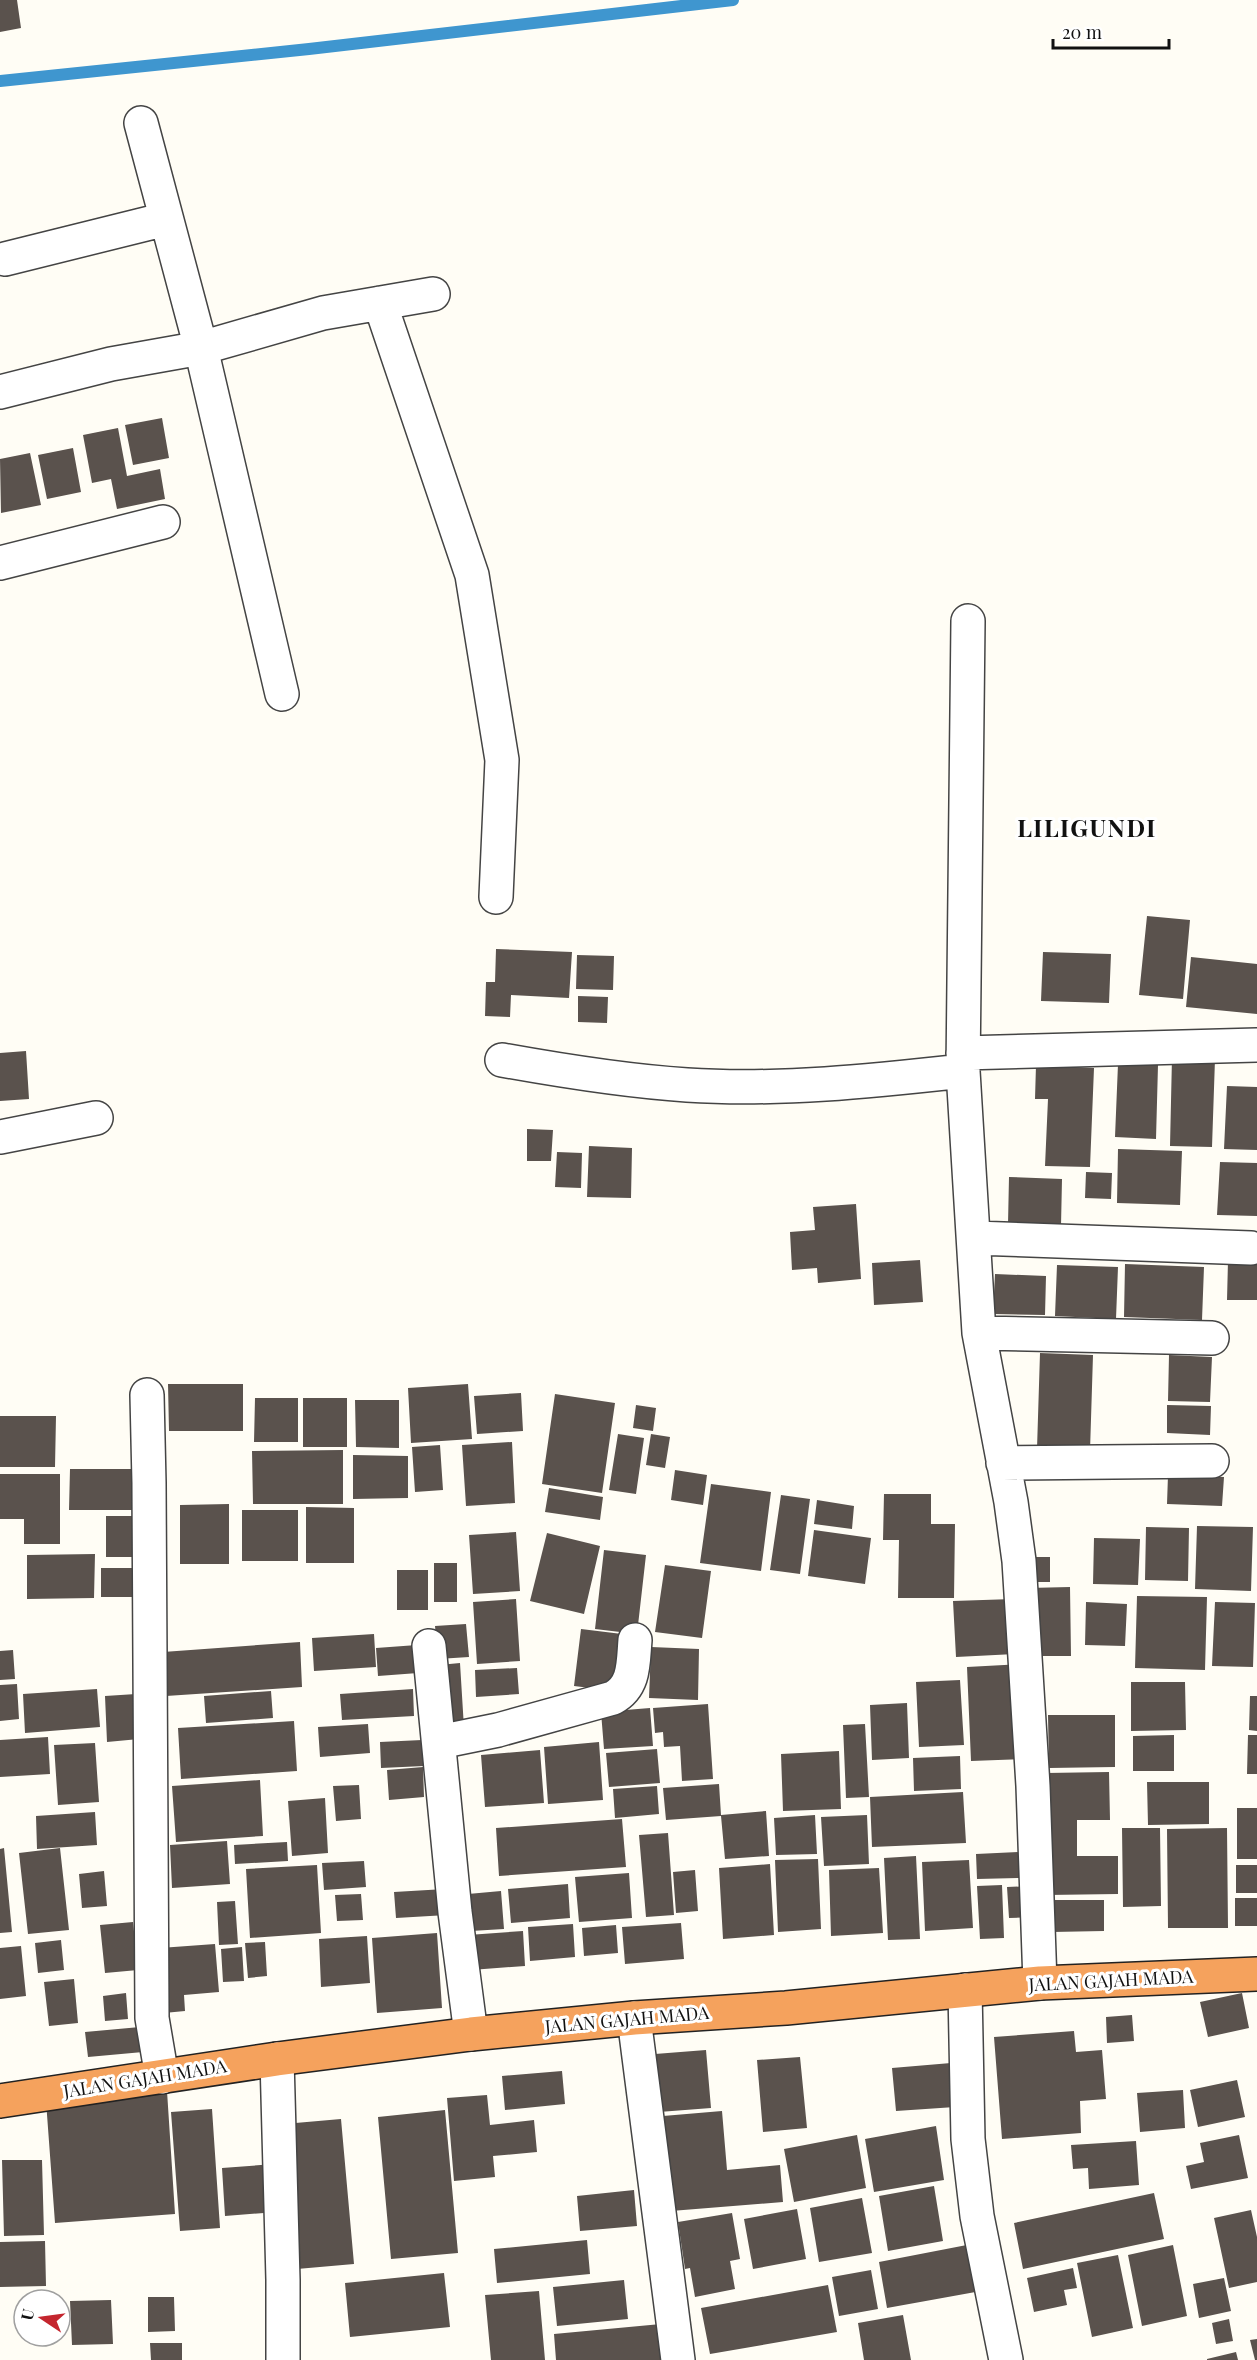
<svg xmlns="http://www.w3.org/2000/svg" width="1257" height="2360" font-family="'Playfair Display',serif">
	<rect width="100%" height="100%" fill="#fffdf5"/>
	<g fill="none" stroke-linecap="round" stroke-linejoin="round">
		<path stroke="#3f96cf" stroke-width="12" d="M0 81 309 49 733 0"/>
	</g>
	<path fill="#5a524d" d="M0 0H17L21 28 0 32Z
		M162 418 169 458 133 465 125 425Z
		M118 428 127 476 160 469 165 499 117 509 111 479 92 483 83 435Z
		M73 448 81 492 47 499 38 455Z
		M30 453 41 505 1 513 0 459Z
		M1147 916 1190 920 1183 999 1139 995Z
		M496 949 572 952 569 998 511 995 510 1017 485 1016 486 982H495Z
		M1043 952 1111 954 1109 1003 1041 1001Z
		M577 955 614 956 613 990 576 989Z
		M1191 957 1257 964V1014L1186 1007Z
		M578 996 608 997 607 1023 578 1022Z
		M26 1051 29 1099 0 1101V1053Z
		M1172 1057 1215 1059 1212 1147 1170 1146Z
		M1118 1064 1158 1065 1156 1139 1115 1137Z
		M1036 1065 1094 1068 1090 1167 1045 1166 1048 1099H1035Z
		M1227 1086 1257 1087V1150L1224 1149Z
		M527 1129 553 1130 551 1161H527Z
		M589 1146 632 1148 631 1198 587 1197Z
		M1118 1149 1182 1151 1180 1205 1117 1203Z
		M557 1152 582 1153 581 1188 555 1187Z
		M1220 1162 1257 1163V1216L1217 1215Z
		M1086 1172 1112 1173 1111 1199 1085 1198Z
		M1009 1177 1062 1179 1061 1226 1008 1224Z
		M856 1204 861 1279 818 1283 817 1268 792 1270 790 1232 815 1230 813 1207Z
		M920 1260 923 1302 874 1305 872 1263Z
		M1228 1261 1257 1262V1300H1227Z
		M1125 1264 1204 1267 1202 1320 1124 1317Z
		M1057 1265 1118 1267 1116 1319 1055 1316Z
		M995 1274 1046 1276 1045 1315 993 1314Z
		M1040 1353 1093 1355 1090 1451 1037 1449Z
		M1169 1355 1212 1357 1210 1402 1168 1401Z
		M168 1384H243V1431H169Z
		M468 1384 472 1439 411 1443 408 1388Z
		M521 1393 523 1431 477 1434 474 1396Z
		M555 1394 615 1403 602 1493 542 1484Z
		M255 1398H298V1442H254Z
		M303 1398H347V1447H303Z
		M355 1400H399V1448L356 1447Z
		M636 1405 656 1408 653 1431 633 1428Z
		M1167 1405 1211 1406 1210 1435 1167 1433Z
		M0 1416H56L55 1467H0Z
		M618 1434 644 1438 636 1494 609 1490Z
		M651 1434 670 1437 665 1468 646 1465Z
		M512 1442 515 1503 466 1506 462 1445Z
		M440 1445 443 1490 415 1492 412 1447Z
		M343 1450V1504H253L252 1451Z
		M353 1455 408 1456V1498L353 1499Z
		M70 1469H143L144 1510H69Z
		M675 1470 707 1475 703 1505 671 1500Z
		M0 1474H60V1544H24V1519H0Z
		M1168 1475 1224 1477 1222 1506 1167 1504Z
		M711 1484 771 1492 761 1571 700 1563Z
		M549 1488 603 1497 600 1520 545 1512Z
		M884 1494H931V1524H955L954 1598H898L899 1540H883Z
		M781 1495 810 1499 800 1574 770 1570Z
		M817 1500 854 1506 852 1529 814 1524Z
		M229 1504V1564H180V1505Z
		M306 1507 354 1508V1563H306Z
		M242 1510H298V1561H242Z
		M106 1516H136L137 1557H106Z
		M1197 1526 1253 1527 1251 1591 1195 1589Z
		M1146 1527 1189 1528 1188 1581 1145 1580Z
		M814 1530 871 1538 865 1584 808 1576Z
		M516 1532 520 1591 473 1594 469 1535Z
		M547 1533 600 1546 584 1614 530 1601Z
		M1094 1538 1140 1539 1138 1585 1093 1584Z
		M604 1550 646 1555 637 1634 595 1629Z
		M95 1554 94 1598 27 1599V1555Z
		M1030 1557H1050V1582H1030Z
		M434 1563H457V1602H434Z
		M665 1565 711 1571 702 1638 655 1632Z
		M101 1568H140V1597H101Z
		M397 1570H428V1610H397Z
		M1070 1587 1071 1656H1029L1028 1588Z
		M1137 1596 1207 1597 1205 1670 1135 1668Z
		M516 1599 520 1661 477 1664 473 1602Z
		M1013 1599 1015 1654 956 1657 953 1601Z
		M1086 1602 1127 1604 1125 1646 1085 1645Z
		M1215 1602 1255 1603 1253 1667 1212 1666Z
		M466 1624 469 1657 438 1659 435 1626Z
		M581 1629 622 1634 615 1691 574 1686Z
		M374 1634 376 1667 314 1671 312 1638Z
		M300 1642 302 1687 166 1696 163 1652Z
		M417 1645 418 1673 378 1676 376 1648Z
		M651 1647 699 1649 698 1700 649 1698Z
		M13 1650 15 1679 0 1680V1651Z
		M460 1663 464 1728 443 1729 439 1665Z
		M1022 1664 1026 1759 971 1761 967 1667Z
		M517 1668 519 1694 476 1697 475 1670Z
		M960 1680 964 1745 919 1747 916 1682Z
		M1131 1682H1185L1186 1730 1131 1731Z
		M17 1684 19 1719 0 1721V1685Z
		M97 1689 100 1727 25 1733 23 1694Z
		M413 1689 414 1716 342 1720 340 1694Z
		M271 1691 273 1718 206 1723 204 1696Z
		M136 1694 139 1739 107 1742 105 1696Z
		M1250 1696H1257V1731L1249 1730Z
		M907 1703 909 1758 872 1760 870 1705Z
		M708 1704 713 1779 682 1781 680 1746 664 1747 663 1732 655 1733 653 1708Z
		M650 1708 653 1746 604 1749 601 1712Z
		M1048 1715H1115V1767L1049 1768Z
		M294 1721 297 1771 181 1779 178 1728Z
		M368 1724 370 1753 320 1757 318 1727Z
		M865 1724 869 1797 846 1798 843 1725Z
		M1174 1735V1771H1133V1736Z
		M1248 1735H1257V1774H1247Z
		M48 1737 50 1774 0 1777V1740Z
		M422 1740 424 1766 381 1768 380 1742Z
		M599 1742 603 1800 548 1804 544 1747Z
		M95 1743 99 1802 58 1805 54 1745Z
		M657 1749 660 1783 609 1787 606 1753Z
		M540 1750 544 1803 485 1807 481 1755Z
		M839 1751 841 1809 783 1811 781 1754Z
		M960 1756 961 1789 914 1791 913 1758Z
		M423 1767 424 1797 389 1800 387 1770Z
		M1109 1772 1110 1820H1077V1856H1118V1894L1047 1895 1046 1773Z
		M260 1780 263 1836 176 1842 172 1786Z
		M1147 1782H1209V1824L1148 1825Z
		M719 1784 721 1815 766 1811 769 1856 725 1859 721 1816 666 1820 663 1788Z
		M359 1785 361 1819 336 1821 333 1786Z
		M657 1786 659 1814 615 1818 613 1789Z
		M963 1792 966 1843 872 1847 870 1797Z
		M325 1798 328 1853 292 1856 288 1801Z
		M1237 1808H1257V1859H1237Z
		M95 1812 97 1845 37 1849 36 1816Z
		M815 1815 817 1854 776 1855 774 1818Z
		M867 1815 869 1864 824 1866 821 1817Z
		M622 1819 626 1867 499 1876 496 1828Z
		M1122 1828H1160L1161 1906 1123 1907Z
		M1227 1828 1228 1928H1168L1167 1829Z
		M668 1833 674 1915 646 1917 639 1835Z
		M227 1841 230 1884 172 1888 170 1845Z
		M287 1842 288 1861 235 1864 234 1845Z
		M4 1848 12 1932 0 1933V1849Z
		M60 1848 69 1930 28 1934 19 1853Z
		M1019 1852 1021 1878 977 1879 976 1854Z
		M916 1856 920 1939 888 1940 884 1858Z
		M818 1859 821 1929 778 1932 775 1860Z
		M969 1860 973 1928 925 1931 922 1862Z
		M364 1861 366 1887 324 1890 322 1863Z
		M770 1864 774 1935 723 1939 719 1868Z
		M317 1865 321 1933 250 1938 246 1869Z
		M1236 1865H1257V1893H1236Z
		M879 1868 883 1933 831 1936 829 1870Z
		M695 1870 698 1911 676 1913 673 1872Z
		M104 1871 107 1906 82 1908 79 1874Z
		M629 1873 632 1918 579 1922 575 1877Z
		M568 1884 570 1918 511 1923 508 1889Z
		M1002 1885 1004 1938 980 1939 977 1886Z
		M1031 1886 1033 1917 1009 1918 1007 1887Z
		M445 1889 447 1915 396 1918 394 1892Z
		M501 1891 504 1929 471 1931 468 1894Z
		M361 1894 363 1920 337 1921 335 1895Z
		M1235 1898H1257V1926H1235Z
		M1052 1900H1104V1931L1052 1932Z
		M235 1901 238 1944 219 1945 217 1902Z
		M133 1922 138 1970 105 1973 100 1925Z
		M681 1923 684 1959 625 1964 622 1927Z
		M573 1924 575 1957 530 1961 528 1927Z
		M616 1925 618 1953 584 1956 582 1928Z
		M523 1931 525 1966 471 1970 468 1935Z
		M437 1933 442 2008 377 2013 372 1938Z
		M367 1936 370 1983 321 1987 319 1939Z
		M61 1940 64 1970 38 1973 35 1943Z
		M265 1942 267 1976 248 1978 245 1943Z
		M215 1944 219 1992 184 1995 185 2011 164 2013 160 1948Z
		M21 1946 26 1996 0 1999V1948Z
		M242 1947 244 1981 223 1982 221 1949Z
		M74 1979 78 2023 49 2026 44 1982Z
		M126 1993 128 2019 105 2021 103 1996Z
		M1242 1993 1249 2028 1208 2037 1200 2002Z
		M1132 2015 1134 2041 1107 2043 1106 2017Z
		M140 2027 143 2052 88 2057 85 2032Z
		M1074 2031 1076 2052 1102 2050 1106 2099 1080 2101 1081 2133 1002 2139 994 2037Z
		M706 2050 711 2108 659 2112 655 2054Z
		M800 2057 807 2128 763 2132 757 2060Z
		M951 2063 955 2107 896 2111 892 2068Z
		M562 2071 565 2104 505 2110 502 2076Z
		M1237 2080 1245 2117 1198 2127 1190 2090Z
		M1183 2090 1185 2128 1140 2132 1137 2093Z
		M167 2091 175 2214 55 2223 46 2101Z
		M487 2095 490 2125 534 2120 537 2152 493 2156 495 2177 454 2181 447 2098Z
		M212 2109 220 2228 180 2231 171 2112Z
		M445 2110 458 2253 391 2259 378 2117Z
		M722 2111 727 2170 780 2165 783 2202 671 2211 663 2116Z
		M341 2119 354 2264 297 2269 284 2124Z
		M936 2126 944 2180 874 2192 865 2139Z
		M857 2135 866 2188 794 2202 784 2149Z
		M1239 2135 1248 2178 1191 2189 1186 2166 1204 2162 1200 2143Z
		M1136 2141 1139 2185 1089 2189 1088 2168 1073 2169 1071 2145Z
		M2 2160H42L44 2235 4 2236Z
		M274 2164 277 2212 225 2216 222 2168Z
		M934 2186 943 2241 888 2251 879 2196Z
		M634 2190 637 2226 580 2231 577 2196Z
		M1154 2193 1164 2239 1023 2269 1014 2223Z
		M862 2198 872 2253 819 2262 810 2208Z
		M797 2209 806 2259 753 2269 744 2219Z
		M1251 2210 1257 2237V2282L1229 2288 1214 2218Z
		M732 2213 740 2259 730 2261 735 2289 695 2297 690 2268 685 2269 678 2222Z
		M587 2240 590 2274 497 2283 494 2249Z
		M45 2241 46 2286 0 2287V2242Z
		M972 2244 981 2291 887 2308 879 2262Z
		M1173 2245 1187 2316 1142 2326 1128 2255Z
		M1118 2255 1133 2328 1092 2337 1077 2263Z
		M1073 2268 1077 2288 1064 2290 1067 2305 1034 2312 1027 2278Z
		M871 2270 878 2309 839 2316 832 2277Z
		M444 2273 450 2327 350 2337 345 2283Z
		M1224 2278 1231 2311 1199 2318 1193 2284Z
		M624 2280 628 2319 557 2326 553 2287Z
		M828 2285 837 2332 710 2354 701 2308Z
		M539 2291 545 2360H491L485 2295Z
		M148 2297H174L175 2331 148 2332Z
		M111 2300 113 2344 72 2345 70 2301Z
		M903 2315 911 2360H864L858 2323Z
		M1229 2319 1233 2341 1216 2344 1212 2323Z
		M661 2324 665 2360H556L554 2334Z
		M1257 2339V2360H1255L1250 2340Z
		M150 2343H182V2360H151Z
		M1236 2352 1238 2360H1207V2359Z"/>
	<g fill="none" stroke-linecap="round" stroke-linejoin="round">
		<defs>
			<path id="minor" d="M141 123 201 348 323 313 433 294
				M5 259 166 219
				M380 303 472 575 502 760 496 897
				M0 392 111 364 201 348 282 694
				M0 563 163 522
				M968 621 963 1071 979 1333 1011 1502 1019 1561 1033 1786 1040 1983
				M963 1053 1257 1045
				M502 1060C563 1071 624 1081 687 1085 779 1091 872 1081 963 1071
				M0 1137 96 1118
				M974 1238 1251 1248
				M979 1333 1212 1338
				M147 1395 149 1483 152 2018 162 2077
				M1003 1463 1212 1461
				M429 1646 455 1912 471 2034
				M439 1742 498 1730 613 1698C635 1686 633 1663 635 1640
				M965 1990 968 2139 977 2216 1006 2360
				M634 2018 678 2360
				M277 2059 283 2280V2360"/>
			<path id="highway" d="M0 2101 277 2059 471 2034 634 2018 786 2008 1040 1983 1257 1974"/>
		</defs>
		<use href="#minor" stroke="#444" stroke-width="36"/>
		<use href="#highway" stroke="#222" stroke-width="36"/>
		<use href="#minor" stroke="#fff" stroke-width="33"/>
		<use href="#highway" stroke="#f5a25d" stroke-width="33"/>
	</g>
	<g text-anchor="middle" stroke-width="6" stroke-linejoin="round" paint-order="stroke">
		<g font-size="18" fill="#111" stroke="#fff">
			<text transform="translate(1111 1981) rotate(-3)" y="6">JALAN GAJAH MADA</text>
			<text transform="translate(627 2020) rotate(-5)" y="6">JALAN GAJAH MADA</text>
			<text transform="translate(145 2079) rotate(-9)" y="6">JALAN GAJAH MADA</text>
		</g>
		<g font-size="24" font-weight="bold" letter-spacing="1.5" fill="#111" stroke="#fff">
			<text x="1087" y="837">LILIGUNDI</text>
		</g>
	</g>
	<g transform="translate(42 2318) rotate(283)"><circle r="28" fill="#ffffff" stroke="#a0a0a0" stroke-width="1.5"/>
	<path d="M0-4.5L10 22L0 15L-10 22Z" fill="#c4262e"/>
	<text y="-9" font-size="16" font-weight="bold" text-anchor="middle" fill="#111111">U</text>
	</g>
	<path d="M1053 39v9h116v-9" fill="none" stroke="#111111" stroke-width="3"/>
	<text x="1062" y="39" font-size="18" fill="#111111" stroke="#ffffff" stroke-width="4.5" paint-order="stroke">20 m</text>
</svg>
